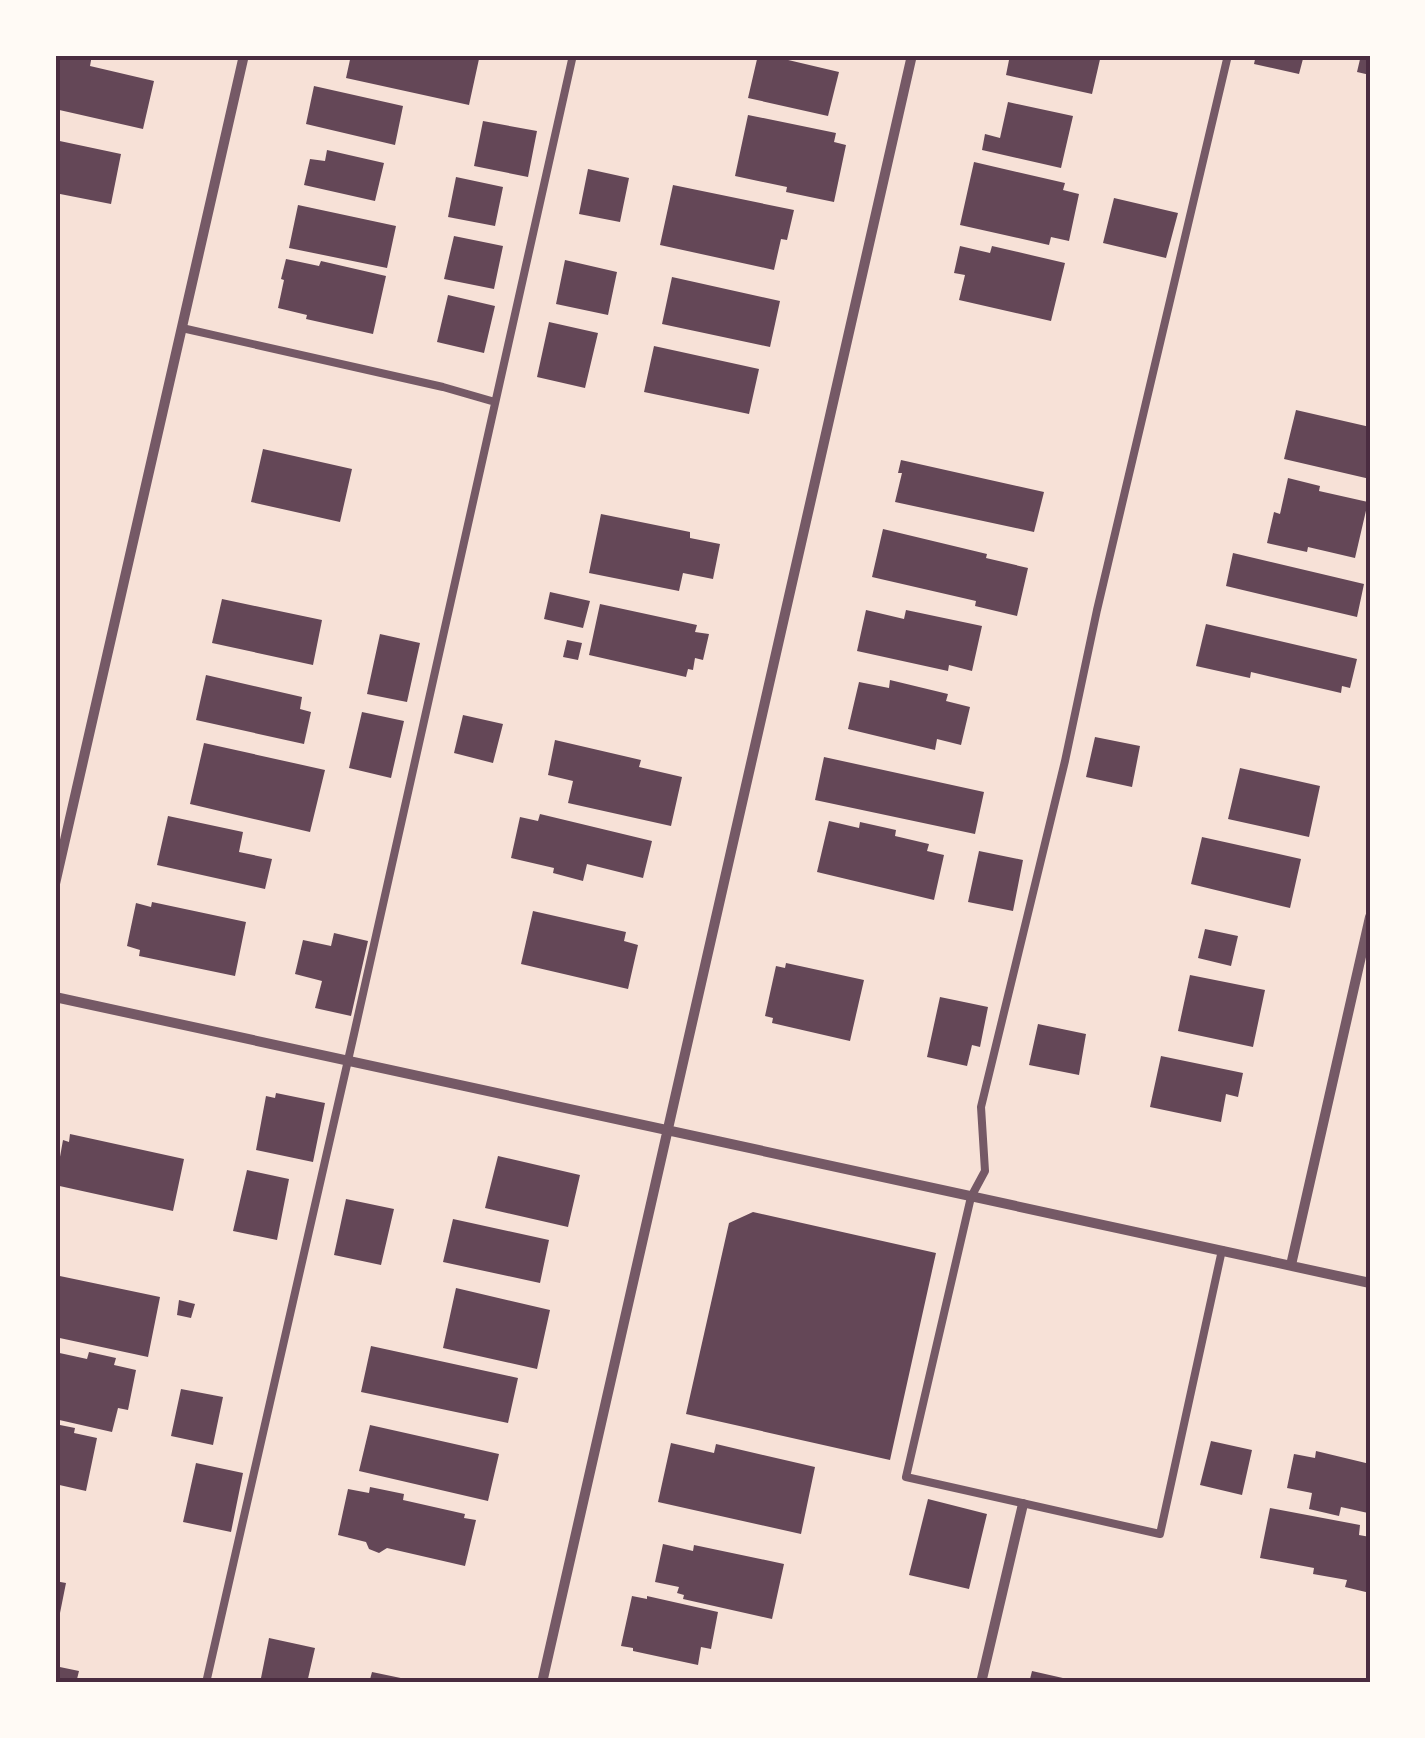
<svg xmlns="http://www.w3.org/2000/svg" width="1425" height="1738" font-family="Manrope,sans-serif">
	<rect width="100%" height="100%" fill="#f7e1d7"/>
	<path fill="#644757" d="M55 55H92L90 66 154 81 143 129 55 109Z
		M351 55H460L479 59 469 105 346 78Z
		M758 55H767L839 72 828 116 748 98Z
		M1010 55H1101L1092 94 1006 75Z
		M1256 55H1304L1299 74 1254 64Z
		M1361 55H1370V75L1357 72Z
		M314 86 403 106 395 145 306 124Z
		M1008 102 1073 116 1061 168 982 150 985 134 1000 138Z
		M748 115 836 133 834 142 846 145 834 202 786 192 787 187 735 176Z
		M483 121 537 131 528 177 474 166Z
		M55 140 121 154 111 204 55 193Z
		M327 150 384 163 375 201 304 185 310 159 325 161Z
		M974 162 1065 183 1063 190 1079 194 1069 241 1051 237 1049 245 960 225Z
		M588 169 629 178 620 222 579 214Z
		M456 177 503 187 495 226 448 217Z
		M673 185 794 210 787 240 781 239 774 270 660 245Z
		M1114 198 1178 213 1166 258 1103 243Z
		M298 205 396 226 387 268 289 248Z
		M454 236 503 246 494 289 444 279Z
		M960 246 990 253 992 246 1065 263 1051 321 959 300 965 275 954 273Z
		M286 259 319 266 321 261 386 276 373 334 306 319 307 315 278 308 284 280 281 279Z
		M565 260 617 272 608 315 556 304Z
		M672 277 780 301 770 347 662 324Z
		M448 295 495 306 484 353 437 342Z
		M549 322 598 333 585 388 537 377Z
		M654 346 759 369 749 414 644 392Z
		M1296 410 1370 427V479L1284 459Z
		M263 449 352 469 340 522 251 502Z
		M901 460 1044 492 1034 532 895 502 902 473H898Z
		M1288 478 1320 486 1319 491 1368 502 1355 558 1308 547 1307 552 1267 543 1274 512 1280 514Z
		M601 514 690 532V538L720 544 713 579 683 573 679 591 589 573Z
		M883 529 987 554 986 558 1028 568 1017 616 975 606 976 601 872 577Z
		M1233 553 1364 584 1357 617 1226 586Z
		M550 592 590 601 583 628 544 619Z
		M222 599 322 620 313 665 212 643Z
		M600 604 697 625 695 632 709 634 703 660 695 658 693 670 688 669 686 677 589 655Z
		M866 610 904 619 906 610 982 626 972 671 949 665 948 671 857 651Z
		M1206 624 1357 659 1350 688 1342 686 1341 693 1251 672 1250 678 1196 666Z
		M380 634 420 643 407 702 367 694Z
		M567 640 582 643 578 660 563 657Z
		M206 675 302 697 300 709 311 712 304 744 196 720Z
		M890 680 948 694 946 701 970 707 961 745 937 739 935 750 848 729 859 682 889 688Z
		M362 712 404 721 391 778 349 768Z
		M463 715 503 724 493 763 454 753Z
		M1095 737 1140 746 1132 787 1086 777Z
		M555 740 641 760 639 767 682 777 671 826 568 803 573 781 548 775Z
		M204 743 325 770 310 832 190 804Z
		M824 757 984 792 975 834 815 800Z
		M1240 768 1320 786 1309 837 1228 819Z
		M540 814 652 841 643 878 587 864 583 881 553 873 554 868 511 858 520 817 538 821Z
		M168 816 243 832 239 852 272 859 265 889 157 865Z
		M829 821 859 828 860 822 896 830 895 836 929 844 927 851 944 855 934 900 817 872Z
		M1202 837 1301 859 1290 908 1191 884Z
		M979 851 1023 860 1013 911 968 902Z
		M152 902 246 922 235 976 139 956 140 950 127 946 136 903 151 907Z
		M533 911 626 932 624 941 638 945 628 989 521 964Z
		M1205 929 1238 936 1231 966 1198 958Z
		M334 933 368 941 351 1016 315 1008 322 981 295 974 303 940 331 946Z
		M786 963 864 980 850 1041 772 1023 773 1018 765 1016 776 966 785 968Z
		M1190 975 1265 990 1253 1047 1178 1031Z
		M940 997 988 1007 980 1047 972 1045 967 1066 927 1057Z
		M1038 1024 1086 1034 1079 1075 1029 1065Z
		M1161 1056 1243 1073 1238 1097 1226 1094 1221 1122 1150 1107Z
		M276 1093 325 1103 313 1162 256 1150 266 1096 275 1098Z
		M70 1134 184 1159 173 1211 55 1185 63 1140 69 1142Z
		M498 1156 580 1175 568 1227 485 1208Z
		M247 1170 289 1179 277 1240 233 1231Z
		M346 1199 394 1209 381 1265 334 1255Z
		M753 1212 936 1253 890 1460 686 1414 729 1223Z
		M453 1219 549 1240 540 1283 443 1262Z
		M55 1275 160 1297 148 1357 55 1337Z
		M456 1288 550 1310 537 1369 443 1348Z
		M179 1300 195 1304 191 1318 177 1315Z
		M371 1346 518 1378 508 1423 361 1392Z
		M55 1352 87 1359 89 1352 116 1358 114 1365 136 1370 128 1410 118 1408 112 1432 55 1419Z
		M181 1389 223 1397 213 1445 171 1436Z
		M55 1424 75 1428 74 1433 97 1438 86 1491 55 1484Z
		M370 1425 499 1454 488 1501 359 1471Z
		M1211 1441 1252 1450 1242 1495 1200 1485Z
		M671 1443 714 1453 716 1444 815 1467 801 1534 658 1502Z
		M1316 1451 1370 1464V1502L1368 1513 1341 1507 1339 1516 1309 1509 1312 1493 1287 1488 1294 1454 1315 1458Z
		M196 1463 243 1473 231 1532 183 1522Z
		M370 1487 404 1494 403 1500 465 1514 464 1518 476 1520 465 1566 387 1548 379 1553 369 1549 366 1542 338 1535 348 1489 369 1493Z
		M928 1499 987 1514 969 1589 909 1575Z
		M1270 1508 1360 1525 1359 1535 1370 1537V1593L1345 1587 1347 1580 1313 1574 1314 1568 1260 1558Z
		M663 1544 693 1551 694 1545 784 1564 772 1619 683 1599 684 1595 677 1593 679 1587 655 1582Z
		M55 1581 66 1583 59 1618 55 1617Z
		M632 1596 647 1599V1596L718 1612 711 1649 701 1647 698 1665 633 1651V1648L621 1646Z
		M269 1638 315 1648 307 1683H260Z
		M55 1666 79 1671 76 1683H55Z
		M1032 1671 1076 1681V1683H1029Z
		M372 1672 415 1681V1683H369Z"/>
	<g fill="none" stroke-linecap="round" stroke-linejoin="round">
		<path stroke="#755966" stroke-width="8" d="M182 328 443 387 495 402
			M1222 1250 1160 1534 906 1477 971 1197 985 1171 981 1107 1065 761 1097 610 1228 55
			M206 1683 354 1034 573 55"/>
		<path stroke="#755966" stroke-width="10" d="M55 884 244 55
			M55 997 1370 1283
			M1291 1265 1370 917
			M542 1683 912 55
			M981 1683 1023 1504"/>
	</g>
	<rect width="1425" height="1738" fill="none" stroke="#fffaf5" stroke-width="115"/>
	<rect x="58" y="58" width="1310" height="1622" fill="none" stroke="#4a2c40" stroke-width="4"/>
</svg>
